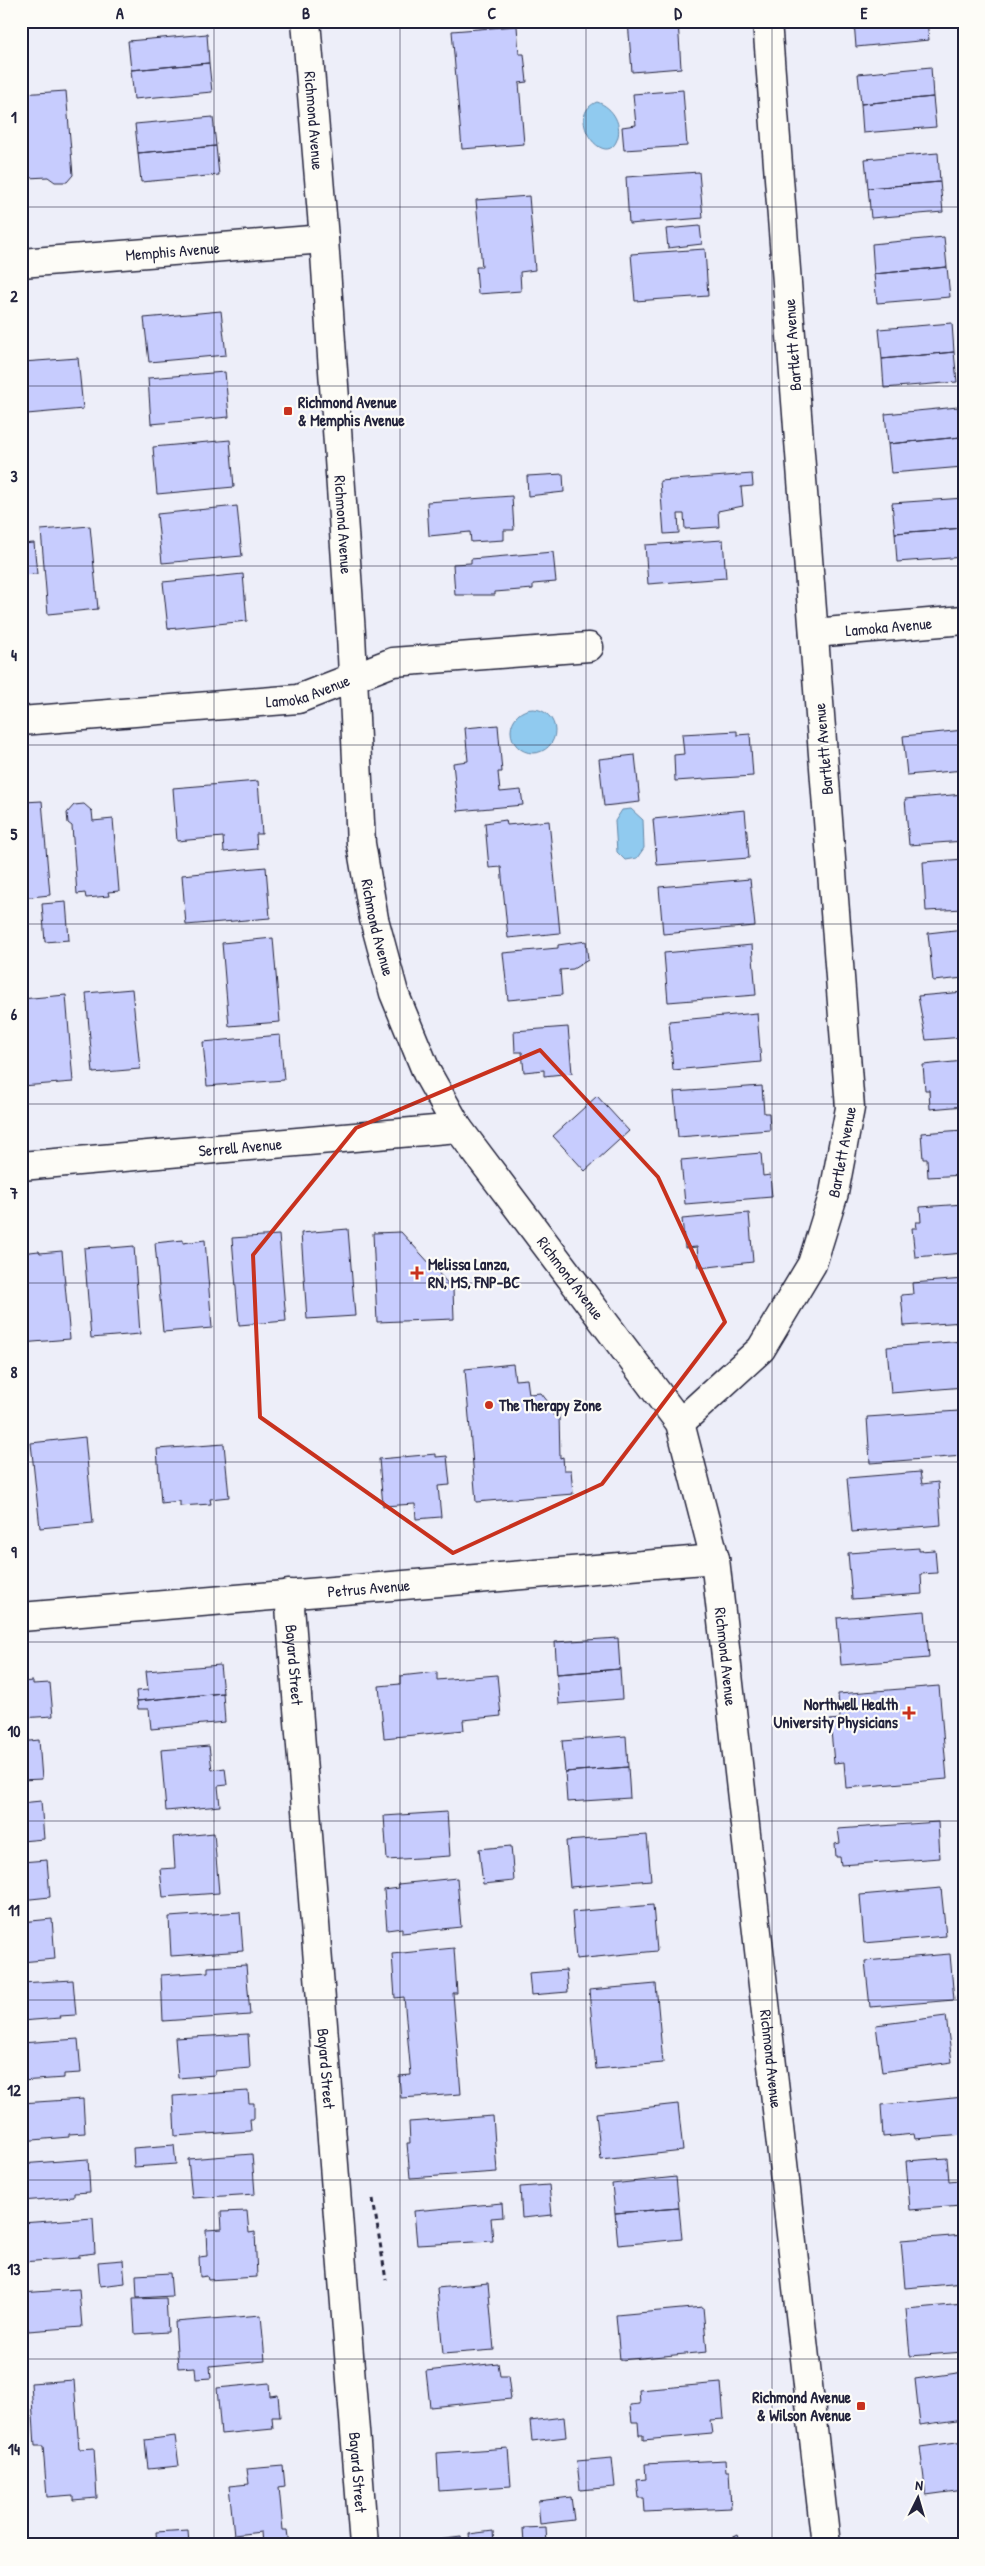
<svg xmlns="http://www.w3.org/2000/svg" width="985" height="2566" font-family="'Patrick Hand',sans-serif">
	<rect width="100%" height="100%" fill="#edeef9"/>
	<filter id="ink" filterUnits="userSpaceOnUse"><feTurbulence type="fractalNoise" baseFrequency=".02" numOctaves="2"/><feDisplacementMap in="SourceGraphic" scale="10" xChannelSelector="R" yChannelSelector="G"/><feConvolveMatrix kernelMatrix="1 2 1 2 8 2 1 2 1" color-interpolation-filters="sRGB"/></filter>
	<g filter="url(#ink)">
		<path fill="#90caef" stroke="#6487a7" d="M597 102C613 107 624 126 616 142 603 168 564 115 597 102Z
			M511 731a22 22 0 1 1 44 0a22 22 0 1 1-44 0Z
			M631 809 643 820 644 848 637 858 625 860 617 852 615 821 622 810Z"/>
		<path fill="#c7ccfe" stroke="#22223b" d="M628 21H678L681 68 632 72Z
			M854 21H927L929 40 856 47Z
			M517 26 519 54H524L527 82 519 83 524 144 462 149 452 31Z
			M207 34 209 63 131 70 128 41Z
			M21 39 25 78H21Z
			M209 63 212 92 134 99 131 70Z
			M931 67 933 97 861 104 858 74Z
			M683 90 687 146 624 150 622 127 636 125 633 94Z
			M66 91 73 175 67 182H55L48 177 27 178 21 94Z
			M933 97 936 127 863 133 861 104Z
			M213 117 216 146 138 153 135 124Z
			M216 146 219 175 141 182 138 153Z
			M938 153 940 182 868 188 865 159Z
			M699 172 703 218 629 224 626 177Z
			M940 182 943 212 871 218 868 188Z
			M529 196 535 270 520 272 521 291 478 294 476 267H482L476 200Z
			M700 226 702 244 668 248 666 229Z
			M944 237 947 267 874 274 872 244Z
			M705 249 708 296 635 301 631 254Z
			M947 267 950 297 877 303 874 274Z
			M221 311 226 355 149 362 144 318Z
			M952 323 954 352 882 359 879 329Z
			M954 352 957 382 884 388 882 359Z
			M78 358 83 409 27 414 26 403 21 404 23 362Z
			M225 372 229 417 151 424 148 378Z
			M958 407 961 437 888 444 885 414Z
			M961 437 963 467 891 473 888 444Z
			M230 440 234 487 157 494 153 447Z
			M563 474 564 492 528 496 527 476Z
			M752 474 753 486 741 487 743 506 718 511 719 527 685 529 684 514H678L679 533 664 534 660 481Z
			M512 496 514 530H504V540L471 542 470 532 429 536 427 502Z
			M964 498V528L895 533 892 503Z
			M237 506 242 556 162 563 157 514Z
			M90 526 98 609 48 614 41 530Z
			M964 528V557L897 562 895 533Z
			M723 540 726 578 648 584 645 545Z
			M34 543 37 574 21 575V544Z
			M553 552 556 582 533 584V589L495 592V595H455L453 564 471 563V559Z
			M243 574 247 621 168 629 163 582Z
			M498 725 502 772H498L500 792 521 790 523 805 458 811 453 763 468 761 465 728Z
			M964 730V770L907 775 903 736Z
			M737 731V735L750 734 753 776 675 781 674 755 684 754 682 734Z
			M635 755 640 802 604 806 599 759Z
			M258 781 262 834H256L257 849 224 852 223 837 177 841 173 788Z
			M964 794V841L909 845 905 799Z
			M42 801 50 895 21 898V807H25L24 802Z
			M84 804 92 811 93 821 113 819 119 891 108 892 109 896 86 898 85 893 77 894 72 826 68 823 67 813 74 805Z
			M745 810 749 858 657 865 653 819Z
			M506 820 507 825 549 821 560 933 508 938 501 867 489 868 485 823Z
			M964 859V909L926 911 923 862Z
			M266 867 270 918 186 925 182 875Z
			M750 879 755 926 663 934 659 887Z
			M66 902 69 940 45 942 42 904Z
			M964 929V978L933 981 928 933Z
			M273 938 280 1022 229 1026 222 943Z
			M586 941 588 960 573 969 560 970 562 995 508 1000 503 953 558 948V945Z
			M752 945 756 995 668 1002 664 953Z
			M132 989 140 1069 93 1073 86 993Z
			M964 992V1037L926 1040 918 996Z
			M66 995 73 1082 22 1086 21 999Z
			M757 1013 761 1062 673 1070 669 1021Z
			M568 1027 572 1073 544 1076V1070L524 1072 522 1052H515L514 1031Z
			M280 1035 284 1080 207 1086 203 1042Z
			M964 1061V1106L930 1109 929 1090H925L923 1065Z
			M762 1086 764 1113H769L770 1130 678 1137 674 1092Z
			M597 1096 629 1131 585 1171 553 1136Z
			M964 1130V1175L928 1177 927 1159H923L921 1133Z
			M761 1153 763 1176 770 1175 772 1197 685 1204 681 1160Z
			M964 1204V1253L915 1257 912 1228H917L916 1222H921L920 1207Z
			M749 1213 753 1262 699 1268 697 1247 685 1248 682 1219Z
			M348 1229 355 1316 307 1319 301 1233Z
			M401 1232 453 1289 454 1319 377 1322 373 1233Z
			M279 1235 286 1321 239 1325 232 1238Z
			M183 1240V1243L205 1240 212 1328 163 1332 155 1243Z
			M111 1246V1248L134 1246 140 1334 91 1338 84 1248Z
			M39 1251 40 1253 62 1251 70 1339 21 1343V1253Z
			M964 1279V1322L904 1326 901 1295 913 1294 912 1283Z
			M964 1341V1387L891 1393 887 1347Z
			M513 1364 515 1380 527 1379 529 1394 541 1393 552 1407 553 1415H559L560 1458 563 1457 564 1470H571L573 1494 476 1502 465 1369Z
			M959 1411 963 1456 870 1463 867 1417Z
			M85 1437 93 1523 40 1528 31 1443Z
			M224 1444 229 1497 210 1499 211 1504 180 1506V1501L161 1503 157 1449Z
			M436 1454V1457L447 1456 450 1485 438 1486 441 1517 416 1519 415 1504 383 1506 379 1459Z
			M920 1472 922 1484 938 1482 941 1525 852 1532 847 1478Z
			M919 1548V1551L935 1550 937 1573 921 1574 922 1594 852 1599 848 1553Z
			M925 1611 929 1658 841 1665 837 1618Z
			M618 1638 620 1669 557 1674 555 1642Z
			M220 1665 223 1693 137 1701 136 1691 148 1690 146 1671Z
			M620 1669 622 1699 559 1704 557 1674Z
			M437 1672V1680L497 1675 501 1716 463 1720 464 1730 384 1738 379 1686 400 1684V1676Z
			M33 1681V1684L50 1683 53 1716 21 1718V1682Z
			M939 1686 947 1779 846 1788 844 1762 834 1763 830 1720 840 1719 838 1694Z
			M223 1693 225 1722 151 1729 149 1709H138L137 1701Z
			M626 1736 628 1767 565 1772 562 1741Z
			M39 1740 42 1779 21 1780V1742Z
			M209 1746 212 1770 225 1768 227 1785 218 1786 220 1806 166 1811 161 1750Z
			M628 1767 630 1798 567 1802 565 1772Z
			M41 1801 44 1839 21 1841V1803Z
			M447 1812 450 1856 387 1860 384 1816Z
			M938 1822 940 1858 841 1865 840 1857H836L835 1844 840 1843 838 1829Z
			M214 1833 219 1893 163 1897 160 1869 175 1868 173 1837Z
			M647 1835 651 1880 570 1887 566 1841Z
			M511 1846 514 1881 483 1884 479 1849Z
			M47 1860 50 1897 21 1900V1862Z
			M457 1878 461 1927 402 1933V1928L387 1930 384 1890 399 1888 398 1884Z
			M941 1888 946 1936 864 1943 860 1895Z
			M653 1905 657 1951 576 1959 572 1912Z
			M240 1912 243 1951 171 1956 169 1917Z
			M52 1919 55 1959 21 1962V1922Z
			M454 1948 457 1993H453L461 2094 401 2098 399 2076 411 2075 404 1997 395 1998 392 1954Z
			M950 1954 954 2000 870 2007 865 1961Z
			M246 1965 250 2015 163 2021 161 1975 208 1972V1967Z
			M566 1970 568 1992 531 1995 529 1973Z
			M73 1980 76 2015 59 2016 60 2018 21 2021V1983Z
			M656 1984 663 2063 596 2069 589 1990Z
			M946 2016 952 2062 882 2072 876 2025Z
			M248 2034 250 2068 215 2071V2075L178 2078 175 2038Z
			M78 2039 81 2073 64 2074V2078L21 2081V2043Z
			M248 2091 249 2103H254V2119H250L251 2131 175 2136 173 2096Z
			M964 2097V2135L915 2139 914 2134 883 2137 881 2105Z
			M83 2099 85 2133 69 2134V2137L21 2141V2103Z
			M678 2104 683 2151 601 2160 596 2113Z
			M493 2116 497 2172 410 2178 407 2143H410L409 2122Z
			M174 2145 176 2164 134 2167 133 2148Z
			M252 2154 255 2194 192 2198 188 2159Z
			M947 2158 949 2181 959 2180 961 2206 910 2210 906 2161Z
			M88 2159 90 2192 74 2193V2197L21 2201V2164Z
			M676 2177 679 2208 615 2213 612 2184Z
			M549 2185 552 2215 522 2218 520 2187Z
			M502 2203 503 2217 491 2218 493 2241 417 2245 414 2211Z
			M679 2208 682 2239 618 2245 615 2213Z
			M247 2211 249 2233 255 2232 257 2277 208 2280 207 2276 200 2277 199 2257 207 2256 206 2230 222 2229 221 2212Z
			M93 2218 95 2253 79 2255V2258L21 2262V2223Z
			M964 2235V2283L905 2288 901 2240Z
			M123 2260 125 2283 100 2286 98 2262Z
			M170 2273 172 2296 137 2298 136 2275Z
			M488 2283 494 2350 443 2354 437 2288Z
			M79 2289 82 2327 28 2331V2328H21V2293Z
			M166 2298 168 2332 135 2334 133 2299Z
			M964 2304V2352L910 2356 906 2309Z
			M703 2307 707 2352 620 2360 616 2315Z
			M261 2315 265 2361 210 2366 211 2378 196 2379 195 2367 178 2368 175 2322Z
			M498 2363 500 2376H508L511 2399 430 2407 426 2371Z
			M964 2372V2419L920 2425 915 2379Z
			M74 2380 79 2449 94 2448 97 2498 73 2500V2495L47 2497 43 2446H35L31 2383Z
			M269 2383 270 2396 278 2395 280 2417H272L273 2429 221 2434 217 2388Z
			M721 2383 724 2419 710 2420 712 2434 643 2440V2435H639L638 2422H632L630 2405 640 2404 639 2390Z
			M564 2417 566 2437 532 2441 530 2421Z
			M175 2436 179 2466 148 2469 145 2440Z
			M964 2441V2490L926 2495 920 2447Z
			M508 2448 511 2486 439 2491 437 2453Z
			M612 2458 615 2487 580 2490 577 2461Z
			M725 2460 726 2471H729L731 2508 645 2512 644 2498H639L637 2480 646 2479 645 2464Z
			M283 2466 285 2486 279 2487 283 2530H287L289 2545H262L261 2532 234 2535 229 2486 249 2484 247 2469Z
			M571 2497 574 2520 540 2524 538 2501Z
			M546 2527 547 2545H524L523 2528Z
			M188 2530 189 2545H157L156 2532Z
			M493 2531 494 2545H470L469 2534Z
			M738 2535 742 2545H717Z
			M461 2537 462 2545H430V2541Z
			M100 2538V2545L26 2544Z"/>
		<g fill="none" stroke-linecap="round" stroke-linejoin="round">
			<defs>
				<g id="street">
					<path id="s1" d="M21 263 324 239"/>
					<path id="s2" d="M814 633 964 620"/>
					<path id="s3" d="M21 721 298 699 393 662 589 647"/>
					<path id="s4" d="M21 1166 458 1128"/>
					<path id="s5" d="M680 1423 761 1349 812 1264 834 1193 850 1108 767 21"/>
					<path id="s6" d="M289 1594 364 2545"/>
					<path id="s7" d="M21 1617 715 1559"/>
				</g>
				<g id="secondary">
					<path id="s8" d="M306 21 324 239 351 634 361 844 374 919 394 993 427 1073 458 1128 680 1423 715 1559 826 2545"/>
				</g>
			</defs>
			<use href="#street" stroke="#22223b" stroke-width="31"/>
			<use href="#secondary" stroke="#22223b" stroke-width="31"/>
			<path stroke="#22223b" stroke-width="3" stroke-dasharray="5 4" stroke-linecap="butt" d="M373 2199 386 2280"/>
			<use href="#street" stroke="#fdfcf7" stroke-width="28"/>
			<use href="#secondary" stroke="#fdfcf7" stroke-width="28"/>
		</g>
	</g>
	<path fill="none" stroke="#c8321e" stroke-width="4" stroke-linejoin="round" d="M540 1050 658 1177 725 1322 602 1484 453 1553 260 1417 253 1255 356 1128Z"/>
	<path fill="none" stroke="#22223b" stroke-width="1" stroke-opacity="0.55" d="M214 21V2545M400 21V2545M586 21V2545M772 21V2545M21 207H964M21 386H964M21 566H964M21 745H964M21 924H964M21 1104H964M21 1283H964M21 1462H964M21 1642H964M21 1821H964M21 2000H964M21 2180H964M21 2359H964"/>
	<g fill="#c8321e" stroke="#fdfcf7" stroke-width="2">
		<rect x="283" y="406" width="10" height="10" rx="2.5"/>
		<path d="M414.5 1265.5h5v5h5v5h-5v5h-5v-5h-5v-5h5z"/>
		<circle cx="489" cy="1405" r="5"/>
		<path d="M906.5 1705.5h5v5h5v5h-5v5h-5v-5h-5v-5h5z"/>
		<rect x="856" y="2401" width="10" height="10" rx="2.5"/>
	</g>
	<g text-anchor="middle" stroke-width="4.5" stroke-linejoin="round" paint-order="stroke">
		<g font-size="16" fill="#22223b" stroke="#fdfcf7">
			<text dy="6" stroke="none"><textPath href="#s8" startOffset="100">Richmond Avenue</textPath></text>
			<text dy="6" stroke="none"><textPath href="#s1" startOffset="152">Memphis Avenue</textPath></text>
			<text transform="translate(792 345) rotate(-94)" y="6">Bartlett Avenue</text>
			<text dy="6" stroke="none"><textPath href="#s8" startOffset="505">Richmond Avenue</textPath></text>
			<text dy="6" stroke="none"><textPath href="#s2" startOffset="75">Lamoka Avenue</textPath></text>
			<text dy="6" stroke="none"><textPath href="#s3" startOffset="289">Lamoka Avenue</textPath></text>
			<text transform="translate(823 749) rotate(-95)" y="6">Bartlett Avenue</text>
			<text dy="6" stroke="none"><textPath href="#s8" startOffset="910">Richmond Avenue</textPath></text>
			<text dy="6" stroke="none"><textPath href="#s4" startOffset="220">Serrell Avenue</textPath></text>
			<text dy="6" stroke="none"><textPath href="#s5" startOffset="325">Bartlett Avenue</textPath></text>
			<text dy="6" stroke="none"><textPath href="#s8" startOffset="1315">Richmond Avenue</textPath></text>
			<text dy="6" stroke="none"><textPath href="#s7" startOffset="349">Petrus Avenue</textPath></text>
			<text dy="6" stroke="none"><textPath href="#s8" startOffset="1735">Richmond Avenue</textPath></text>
			<text dy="6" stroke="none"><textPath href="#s6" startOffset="71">Bayard Street</textPath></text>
			<text dy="6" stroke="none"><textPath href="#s8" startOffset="2140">Richmond Avenue</textPath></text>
			<text dy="6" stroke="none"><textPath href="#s6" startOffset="476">Bayard Street</textPath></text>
			<text dy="6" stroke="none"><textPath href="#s6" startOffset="881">Bayard Street</textPath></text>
		</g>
		<g font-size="16" font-weight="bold" fill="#22223b" stroke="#fdfcf7" text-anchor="start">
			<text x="298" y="408">Richmond Avenue<tspan x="298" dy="18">&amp; Memphis Avenue</tspan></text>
			<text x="428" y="1270">Melissa Lanza,<tspan x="428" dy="18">RN, MS, FNP-BC</tspan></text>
			<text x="499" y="1411">The Therapy Zone</text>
			<text x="898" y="1710" text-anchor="end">Northwell Health<tspan x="898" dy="18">University Physicians</tspan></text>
			<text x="851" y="2403" text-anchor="end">Richmond Avenue<tspan x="851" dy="18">&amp; Wilson Avenue</tspan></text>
		</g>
	</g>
	<rect width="985" height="2566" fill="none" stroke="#fdfcf7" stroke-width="55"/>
	<g transform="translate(918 2498) rotate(5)" stroke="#fdfcf7" stroke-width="4" paint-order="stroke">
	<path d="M0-4L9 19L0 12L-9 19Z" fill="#22223b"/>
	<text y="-8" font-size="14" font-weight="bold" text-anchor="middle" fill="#22223b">N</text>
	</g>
	<rect x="28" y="28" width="930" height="2510" fill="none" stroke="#22223b" stroke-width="2"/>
	<g font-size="16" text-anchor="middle" font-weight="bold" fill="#22223b">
		<text x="120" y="19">A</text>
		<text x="306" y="19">B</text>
		<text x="492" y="19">C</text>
		<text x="678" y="19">D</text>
		<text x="864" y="19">E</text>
		<text x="14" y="123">1</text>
		<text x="14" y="302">2</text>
		<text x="14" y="482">3</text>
		<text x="14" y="661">4</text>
		<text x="14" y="840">5</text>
		<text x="14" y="1020">6</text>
		<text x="14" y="1199">7</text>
		<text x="14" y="1378">8</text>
		<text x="14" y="1558">9</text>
		<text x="14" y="1737">10</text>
		<text x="14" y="1916">11</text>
		<text x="14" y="2096">12</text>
		<text x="14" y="2275">13</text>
		<text x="14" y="2455">14</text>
	</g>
</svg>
